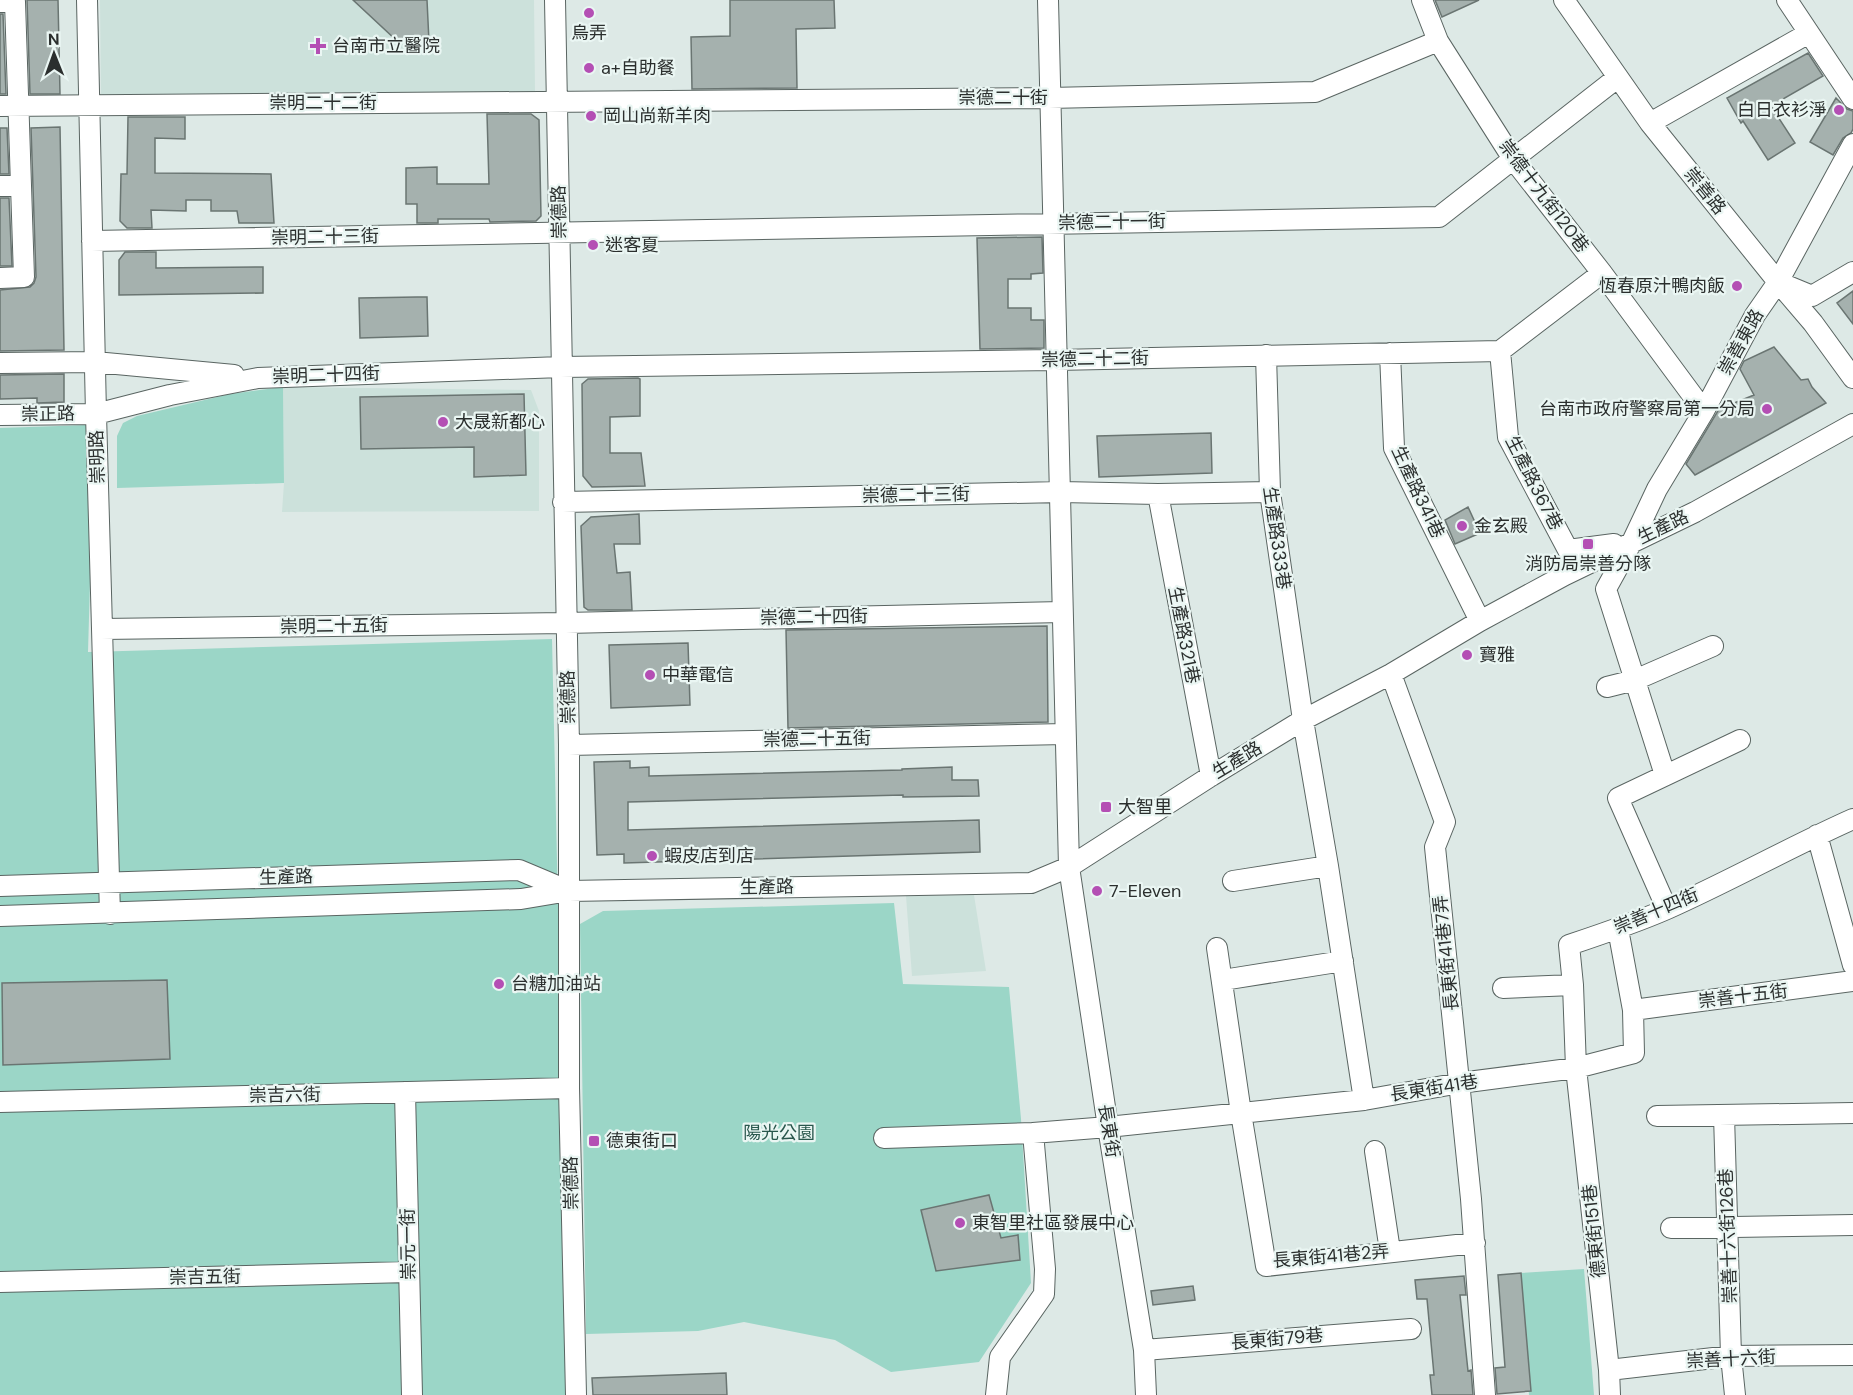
<svg xmlns="http://www.w3.org/2000/svg" width="1853" height="1395" font-family="'DM Sans','Noto Sans TC',sans-serif">
	<rect width="100%" height="100%" fill="#dde9e6"/>
	<path fill="#cce1db" d="M100 0H534L535 92 101 96Z
		M283 387 531 390 539 411V511L282 512 284 483Z
		M974 895 986 971 912 976 906 896Z"/>
	<path fill="#9bd6c7" d="M283 387 284 483 117 488V436L123 423 137 416 230 394Z
		M88 425 92 513 88 652 552 639 569 1395H0V428Z
		M894 903 903 984 1009 987 1021 1119 1031 1283 979 1362 891 1372 835 1340 744 1322 698 1331 586 1334 580 924 603 911Z
		M1584 1269 1594 1395H1529L1520 1273Z"/>
	<path fill="#a5b1ae" stroke="#6a7572" stroke-width="1.5" d="M27 0H58L60 94H30Z
		M353 0H427L429 42 396 40Z
		M730 0H834L835 28 796 29 797 88 692 89 691 37 730 36Z
		M1435 0H1479L1442 17Z
		M0 14H3L6 94H0Z
		M1808 53 1823 76 1771 106 1795 143 1768 160 1743 121 1741 123 1727 98Z
		M1836 98 1847 109 1853 111V129L1851 133 1843 138 1833 155 1810 142Z
		M487 114H531L539 120 541 216 536 221 490 222 489 219H438V223H417V204H406V168L437 167V184H489Z
		M128 117H185V139L155 138V173L271 174 274 223H239L237 211H211V200H186V211L151 210 152 228H127L120 221 121 174H127Z
		M60 127 64 350 0 351V290L30 287 34 283 36 277 31 128Z
		M0 128H7L9 174H0Z
		M0 198H9L12 266H0Z
		M1042 237 1043 273 1031 274V279H1008V308H1031V320H1044V348L980 349 977 238Z
		M125 252H156V268L263 267V293L119 295V260Z
		M1853 291V324L1837 303Z
		M417 297H427L428 336 360 338 359 298Z
		M1774 347 1801 380 1808 379 1812 387 1826 403 1695 475 1686 464 1719 409 1754 395 1740 369 1744 361Z
		M64 374V402L37 403V398L0 399V375Z
		M638 378 640 379V416L610 417V453H641L645 486 592 487 583 476 582 384 588 379Z
		M524 394 526 475 474 477V447L361 449 360 397Z
		M1211 433 1212 473 1099 477 1097 436Z
		M1468 507 1480 533 1455 544 1445 520Z
		M639 514 640 544H614L617 573 630 572 632 610H588L584 607 581 526 591 517Z
		M1047 626 1048 722 788 728 786 630Z
		M688 643 690 705 611 708 609 645Z
		M630 761V768L649 767V776L902 770V769L952 767V780H978L979 796 903 797V795L628 802V830L979 820 980 852 624 863V854L597 855 594 762Z
		M167 980 170 1059 3 1065 2 983Z
		M989 1195 1001 1238 1018 1235 1020 1260 936 1271 921 1210Z
		M1521 1273 1531 1391 1497 1394 1495 1368 1505 1367 1498 1275Z
		M1464 1276 1466 1295H1460L1468 1371 1471 1370 1473 1395H1432L1430 1375H1434L1427 1299H1417L1415 1280Z
		M1193 1286 1195 1300 1153 1305 1151 1291Z
		M726 1373 727 1395H593L592 1378Z"/>
	<g fill="none" stroke-linecap="round" stroke-linejoin="round">
		<defs>
			<path id="minor" d="M87 0 96 414 110 914
				M555 0 569 745V1088L576 1395
				M1048 0 1069 867 1108 1127 1144 1350 1146 1395
				M1422 0 1438 41 1513 159 1602 273 1704 411
				M1564 0 1650 123 1778 282 1813 323 1853 378
				M1787 0 1853 99
				M0 2H15L24 277 0 278
				M0 106 1049 98 1315 92 1438 41
				M1650 123 1809 33
				M0 186H21
				M92 241 1439 217 1617 78
				M1783 284 1812 296 1853 272
				M1500 351 1508 437 1568 550 1614 544
				M1390 353 1394 448 1480 621
				M1266 355 1270 492 1303 720 1328 866 1364 1100
				M0 363 95 362 234 375
				M0 415 96 414 170 395 258 378 561 367 1056 360 1500 351 1602 273
				M1158 494 1211 776
				M563 502 1061 492 1158 494 1270 492
				M102 629 566 623 1062 612
				M1391 674 1445 822 1435 847 1471 1199 1485 1395
				M1607 687 1635 680 1713 646
				M569 745 1065 734
				M1665 775 1606 589 1632 542 1657 489 1704 411 1755 315 1778 282 1853 144
				M1817 835 1853 965
				M1233 881 1328 866
				M0 886 519 870 569 891
				M1667 909 1618 798 1740 740
				M0 916 521 899 569 891 1031 883 1069 867 1211 776 1303 720 1391 674 1480 621 1565 575 1695 512 1853 424
				M1217 948 1241 1113 1266 1266 1475 1243
				M1223 980 1343 961
				M1503 988 1573 985
				M1633 1010 1853 981
				M405 1092 412 1395
				M0 1102 569 1088
				M1724 1115 1731 1356 1735 1395
				M1657 1116 1853 1113
				M884 1138 1033 1133
				M1375 1151 1390 1251
				M1671 1228 1853 1225
				M0 1282 409 1272
				M1144 1350 1411 1329
				M1609 1370 1731 1356 1853 1355
				M996 1395 1000 1357 1044 1294 1045 1269 1033 1133 1108 1127 1364 1100 1460 1083 1576 1068 1634 1053 1633 1010 1618 929
				M1610 1395 1609 1370 1576 1068 1573 985 1569 945C1602 934 1635 923 1667 909 1730 881 1790 847 1853 819"/>
		</defs>
		<use href="#minor" stroke="#5a6562" stroke-width="22"/>
		<use href="#minor" stroke="#fff" stroke-width="20"/>
	</g>
	<g fill="#b44fb4" stroke="#eaf6f3" stroke-width="2">
		<circle cx="589" cy="13" r="6"/>
		<path d="M315 37h6v6h6v6h-6v6h-6v-6h-6v-6h6z"/>
		<circle cx="589" cy="68" r="6"/>
		<circle cx="1839" cy="110" r="6"/>
		<circle cx="591" cy="116" r="6"/>
		<circle cx="593" cy="245" r="6"/>
		<circle cx="1737" cy="286" r="6"/>
		<circle cx="1767" cy="409" r="6"/>
		<circle cx="443" cy="422" r="6"/>
		<circle cx="1462" cy="526" r="6"/>
		<rect x="1582" y="538" width="12" height="12" rx="3"/>
		<circle cx="1467" cy="655" r="6"/>
		<circle cx="650" cy="675" r="6"/>
		<rect x="1100" y="801" width="12" height="12" rx="3"/>
		<circle cx="652" cy="856" r="6"/>
		<circle cx="1097" cy="891" r="6"/>
		<circle cx="499" cy="984" r="6"/>
		<rect x="588" y="1135" width="12" height="12" rx="3"/>
		<circle cx="960" cy="1223" r="6"/>
	</g>
	<g text-anchor="middle" stroke-width="4.5" stroke-linejoin="round" paint-order="stroke">
		<g font-size="18" fill="#2b2f2e" stroke="#eaf6f3" text-anchor="start">
			<text x="589" y="39" text-anchor="middle">烏弄</text>
			<text x="332" y="52">台南市立醫院</text>
			<text x="601" y="74">a+自助餐</text>
			<text x="1827" y="116" text-anchor="end">白日衣衫淨</text>
			<text x="603" y="122">岡山尚新羊肉</text>
			<text x="605" y="251">迷客夏</text>
			<text x="1725" y="292" text-anchor="end">恆春原汁鴨肉飯</text>
			<text x="1755" y="415" text-anchor="end">台南市政府警察局第一分局</text>
			<text x="455" y="428">大晟新都心</text>
			<text x="1474" y="532">金玄殿</text>
			<text x="1588" y="570" text-anchor="middle">消防局崇善分隊</text>
			<text x="1479" y="661">寶雅</text>
			<text x="662" y="681">中華電信</text>
			<text x="1118" y="813">大智里</text>
			<text x="664" y="862">蝦皮店到店</text>
			<text x="1109" y="897">7-Eleven</text>
			<text x="511" y="990">台糖加油站</text>
			<text x="606" y="1147">德東街口</text>
			<text x="972" y="1229">東智里社區發展中心</text>
		</g>
		<g font-size="18" fill="#2b2f2e" stroke="#eaf6f3">
			<text x="1003" y="104">崇德二十街</text>
			<text x="323" y="109">崇明二十二街</text>
			<text transform="translate(1705 191) rotate(51)" y="6">崇善路</text>
			<text transform="translate(1544 196) rotate(53)" y="6">崇德十九街120巷</text>
			<text transform="translate(559 212) rotate(-91)" y="6">崇德路</text>
			<text transform="translate(1112 222) rotate(-1)" y="6">崇德二十一街</text>
			<text transform="translate(325 237) rotate(-1)" y="6">崇明二十三街</text>
			<text transform="translate(1741 342) rotate(-61)" y="6">崇善東路</text>
			<text transform="translate(1095 359) rotate(-1)" y="6">崇德二十二街</text>
			<text transform="translate(326 375) rotate(-2)" y="6">崇明二十四街</text>
			<text transform="translate(48 414) rotate(-1)" y="6">崇正路</text>
			<text transform="translate(97 457) rotate(-92)" y="6">崇明路</text>
			<text transform="translate(1534 483) rotate(63)" y="6">生產路367巷</text>
			<text transform="translate(1418 492) rotate(65)" y="6">生產路341巷</text>
			<text transform="translate(916 495) rotate(-1)" y="6">崇德二十三街</text>
			<text transform="translate(1663 527) rotate(-26)" y="6">生產路</text>
			<text transform="translate(1277 538) rotate(82)" y="6">生產路333巷</text>
			<text transform="translate(814 617) rotate(-1)" y="6">崇德二十四街</text>
			<text transform="translate(334 626) rotate(-1)" y="6">崇明二十五街</text>
			<text transform="translate(1184 635) rotate(79)" y="6">生產路321巷</text>
			<text transform="translate(568 697) rotate(-91)" y="6">崇德路</text>
			<text transform="translate(817 739) rotate(-1)" y="6">崇德二十五街</text>
			<text transform="translate(1237 760) rotate(-31)" y="6">生產路</text>
			<text transform="translate(286 877) rotate(-2)" y="6">生產路</text>
			<text transform="translate(767 887) rotate(-1)" y="6">生產路</text>
			<text transform="translate(1656 911) rotate(-23)" y="6">崇善十四街</text>
			<text transform="translate(1446 953) rotate(-96)" y="6">長東街41巷7弄</text>
			<text transform="translate(1743 996) rotate(-7)" y="6">崇善十五街</text>
			<text transform="translate(1434 1088) rotate(-9)" y="6">長東街41巷</text>
			<text transform="translate(285 1095) rotate(-1)" y="6">崇吉六街</text>
			<text transform="translate(1109 1131) rotate(81)" y="6">長東街</text>
			<text transform="translate(571 1183) rotate(-91)" y="6">崇德路</text>
			<text transform="translate(1594 1231) rotate(-96)" y="6">德東街151巷</text>
			<text transform="translate(1728 1236) rotate(-92)" y="6">崇善十六街126巷</text>
			<text transform="translate(408 1244) rotate(-91)" y="6">崇元一街</text>
			<text transform="translate(1331 1256) rotate(-5)" y="6">長東街41巷2弄</text>
			<text transform="translate(205 1277) rotate(-1)" y="6">崇吉五街</text>
			<text transform="translate(1277 1339) rotate(-5)" y="6">長東街79巷</text>
			<text transform="translate(1731 1359) rotate(-3)" y="6">崇善十六街</text>
		</g>
		<g font-size="18" fill="#29574d" stroke="#eaf6f3">
			<text x="779" y="1139">陽光公園</text>
		</g>
	</g>
	<g transform="translate(54 54) rotate(359)" stroke="#eaf6f3" stroke-width="4.5" paint-order="stroke">
	<path d="M0-4.5L10 22L0 15L-10 22Z" fill="#2b2f2e"/>
	<text y="-9" font-size="16" font-weight="bold" text-anchor="middle" fill="#2b2f2e">N</text>
	</g>
</svg>
